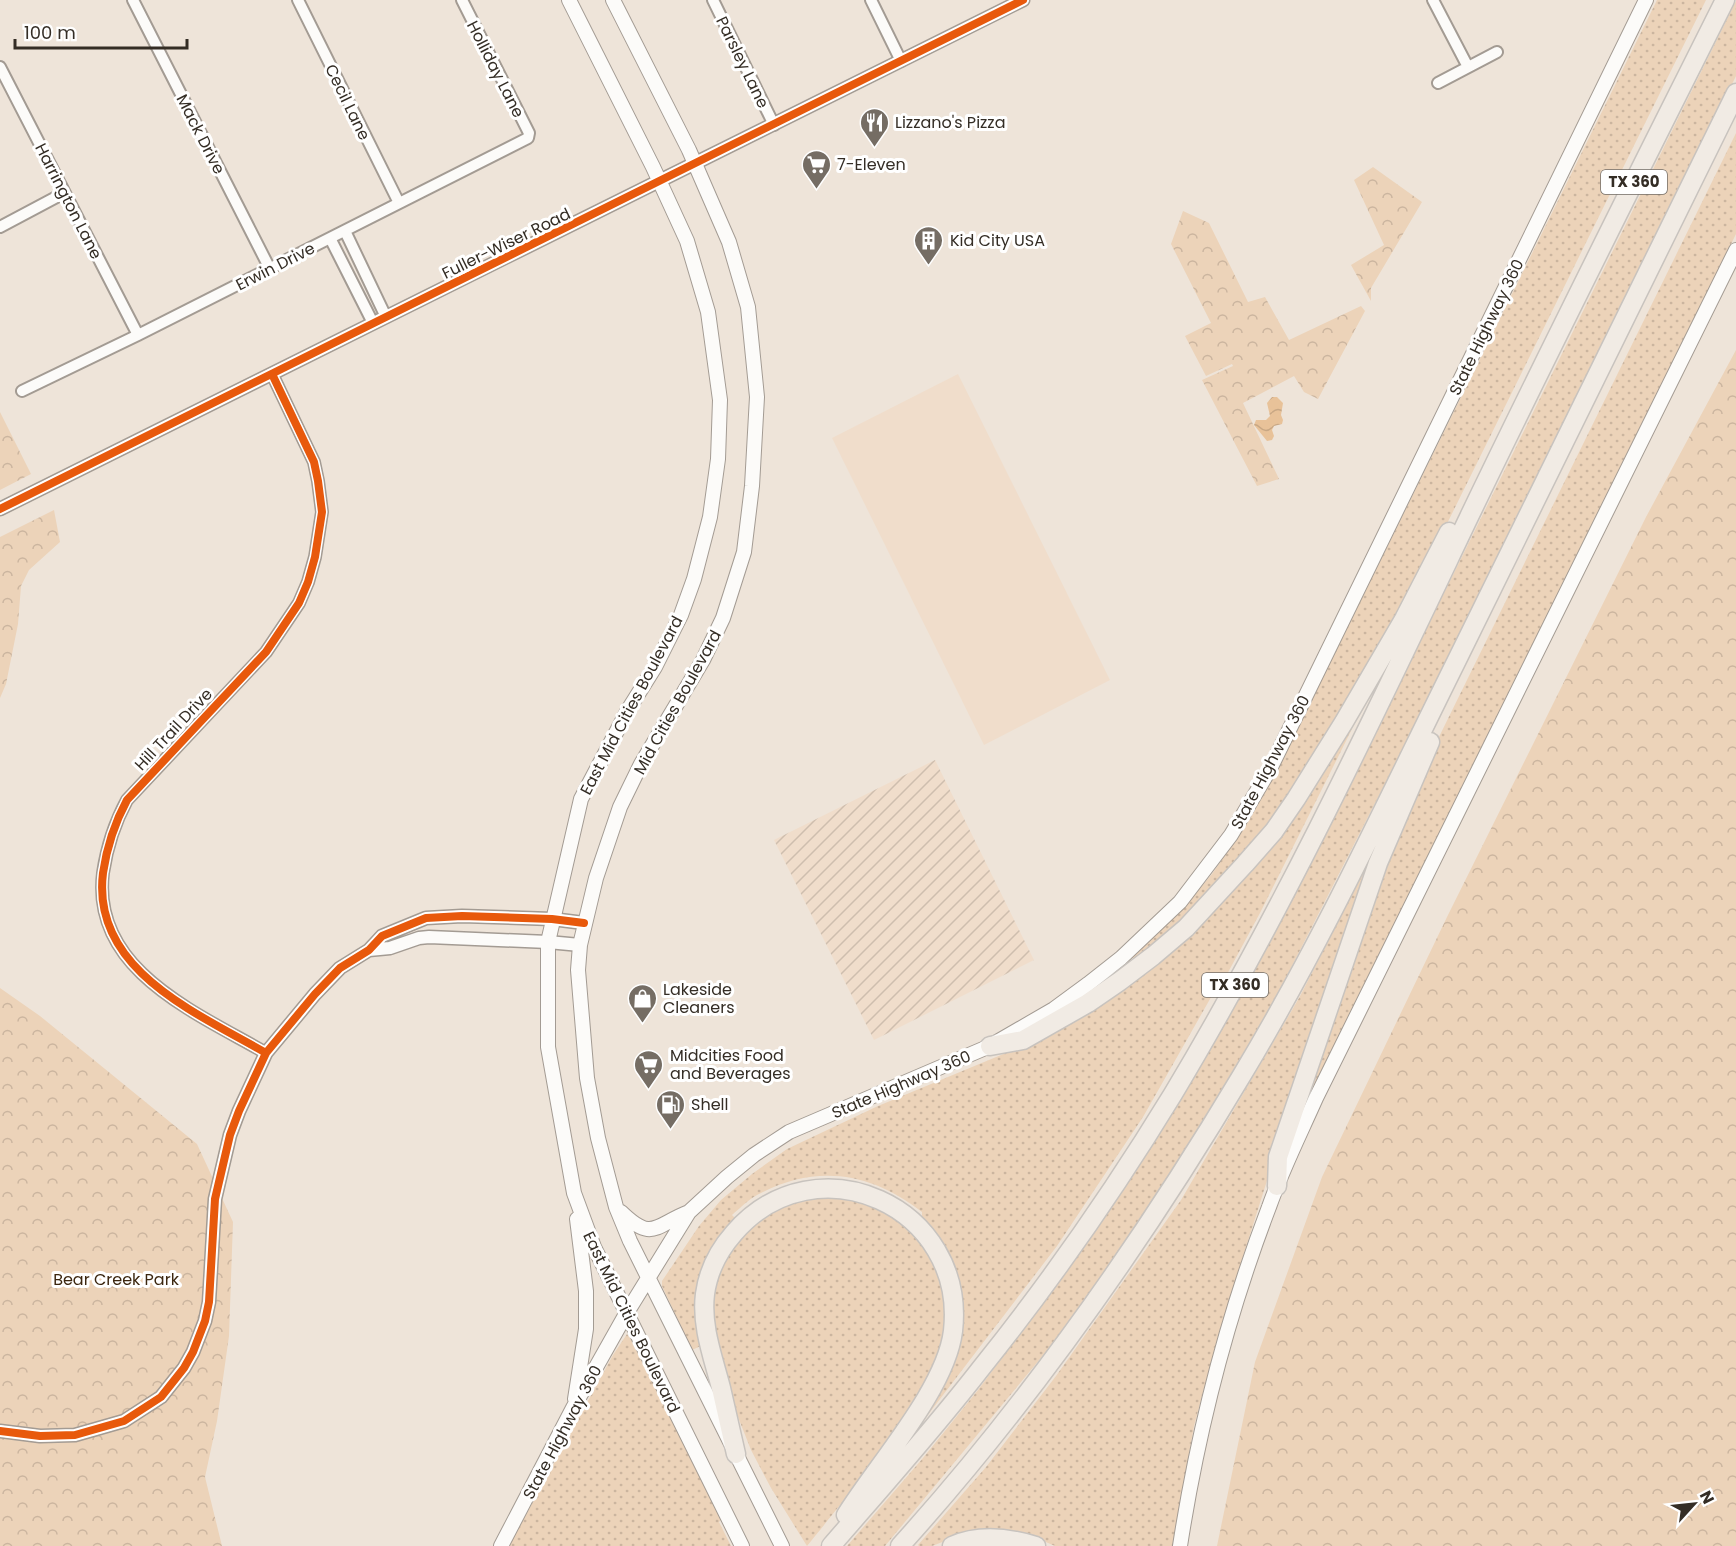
<svg xmlns="http://www.w3.org/2000/svg" width="1736" height="1546" font-family="Poppins,sans-serif">
	<defs>
		<pattern id="industrial-furrows" width="10" height="10" patternUnits="userSpaceOnUse" patternTransform="scale(1.5)"><rect width="10" height="10" fill="#f0ddcb"/><path d="M-1 1l2-2M0 10L10 0M9 11l2-2" fill="none" stroke="#cebeae"/></pattern>
		<pattern id="grass-dots" width="8" height="8" patternUnits="userSpaceOnUse" patternTransform="scale(1.5)"><rect width="8" height="8" fill="#ecd3b9"/><path d="M2 2h.1M6 6h.1" fill="none" stroke="#cbb59f" stroke-width="1.8" stroke-linecap="round"/></pattern>
		<pattern id="forest-crowns" width="20" height="18" patternUnits="userSpaceOnUse" patternTransform="scale(1.5)"><rect width="20" height="18" fill="#ecd3b9"/><path d="M2 6a3 3 0 1 1 6 0M12 15a3 3 0 1 1 6 0" fill="none" stroke="#cbb59f"/></pattern>
		<pattern id="water-waves" width="16" height="10" patternUnits="userSpaceOnUse" patternTransform="scale(1.5)"><rect width="16" height="10" fill="#e8c299"/><path d="M0 5q4-4 8 0t8 0" fill="none" stroke="#c8a784"/></pattern>
	</defs>
	<rect width="100%" height="100%" fill="#eee4d9"/>
	<path fill="#f0ddcb" d="M958 374 1110 680 984 745 832 438Z"/>
	<path fill="url(#industrial-furrows)" d="M935 760 1034 960 874 1040 774 840Z"/>
	<path fill="url(#grass-dots)" d="M1657 0H1706L1432 554 1289 799 1210 895 1135 962 1132 957C1160 931 1188 904 1212 874 1241 834 1265 791 1288 748Z
		M1736 1V76L1393 768 1271 1007 1165 1183 1108 1268 1065 1329 885 1546H847L923 1458 978 1390 1054 1288 1131 1175 1447 587Z
		M1736 133V234L1310 1093 1308 1092 1364 920 1437 741Z
		M1348 725 1352 729 1260 913 1218 991 1214 992 1143 1117 1057 1246 914 1433 960 1319 922 1220V1212C871 1172 816 1163 757 1195 748 1200 740 1208 732 1215L736 1219 724 1233 703 1345 692 1350 662 1286V1281L699 1226 721 1200 752 1174 787 1149 878 1106 1013 1050 1176 944Z
		M1371 858 1293 1098 1218 1336 1194 1426 1173 1546H1055L1032 1536H958L932 1546H919L918 1545 986 1467 1056 1376 1181 1200 1299 998Z
		M807 1197C824 1198 841 1197 858 1199 865 1200 872 1206 878 1209 901 1222 919 1231 931 1257 943 1280 949 1305 944 1332 934 1396 848 1495 807 1546L771 1488 751 1450 738 1417 722 1369 715 1339 712 1295 721 1265 737 1238 781 1205Z
		M627 1334 634 1344 721 1520 719 1522 731 1546H509L613 1355Z"/>
	<path fill="url(#forest-crowns)" d="M1373 167 1422 202 1371 288V301L1351 265 1384 245 1354 180Z
		M1183 211 1209 223 1248 302 1265 297 1289 340 1361 306 1365 311 1318 399 1304 392 1294 376 1243 403 1279 479 1257 486 1202 380 1233 366 1232 364 1206 376 1185 336 1211 323 1171 244Z
		M1736 350V1546H1217L1255 1362 1322 1177 1447 917 1646 517Z
		M0 412 31 474 0 490Z
		M54 510 60 542 29 570 21 586 18 624 6 684 0 698V537Z
		M0 988 40 1016 197 1144 233 1222 229 1336 217 1421 205 1477 222 1546H0Z"/>
	<path fill="url(#water-waves)" d="M1272 397H1277L1283 403 1281 415 1283 420 1282 424 1274 426 1272 430 1274 436 1272 440 1267 441 1254 425 1256 420H1266L1270 416 1267 403Z"/>
	<g fill="none" stroke-linecap="round" stroke-linejoin="round">
		<defs>
			<path id="minor" d="M133 0 270 269
				M298 0 399 203
				M713 0 774 125
				M871 0 901 61
				M1433 0 1468 67
				M0 67 138 335
				M1438 83 1497 52
				M0 227 64 193
				M345 231 386 317
				M330 238 373 323
				M22 391 138 335 528 138 529 133 462 0
				M266 1053C197 1013 91 970 103 873 107 846 114 824 127 800L266 652 299 603 308 582 315 557 322 512 318 481 314 462 272 374"/>
			<path id="tertiary" d="M0 509 1023 0
				M369 950 390 948 419 938 429 937 548 942 580 945
				M0 1431 40 1436 75 1435 124 1421 161 1397 184 1368 193 1352 205 1321 209 1302 215 1199 230 1135 239 1111 266 1053 315 994 340 968 369 950 382 936 426 918 462 916 552 919 584 923"/>
			<path id="secondary" d="M569 0 653 167 687 241 708 312 720 400 718 459 710 517 694 579 681 615 655 667 628 710 581 799 548 942V1047L574 1193 594 1247 742 1546
				M613 0 689 150 729 242 748 307 757 397 752 486 744 552 723 618 703 660 641 764 620 807 596 878 580 945 578 970 587 1078 598 1138 616 1207 630 1241 782 1546
				M621 1212C653 1243 655 1225 689 1212
				M575 1399 586 1329V1291L577 1219
				M501 1546 573 1408 626 1314 689 1212 727 1177 754 1155 789 1132 990 1046 1054 1009 1088 984 1121 958 1180 902 1231 835 1270 769 1646 0
				M1180 1546C1198 1430 1227 1317 1269 1207 1282 1170 1300 1134 1316 1098L1736 250"/>
			<path id="motorway" d="M990 1046 1023 1040 1088 1003 1120 981 1153 956 1186 928 1245 864 1274 831 1296 799 1344 722 1404 619 1449 532
				M1277 1186 1278 1157 1378 863 1430 742
				M736 1454C731 1432 726 1410 721 1388 713 1357 701 1326 705 1294 708 1272 719 1250 734 1233 816 1138 967 1207 953 1331 946 1389 877 1465 846 1515
				M831 1546C882 1487 934 1429 982 1367 1051 1281 1115 1189 1173 1094 1284 909 1376 712 1469 517 1552 344 1639 172 1725 0
				M900 1546C1030 1402 1143 1241 1242 1075 1322 942 1387 801 1456 662 1550 473 1643 283 1736 93
				M952 1546C979 1534 1010 1538 1036 1546"/>
		</defs>
		<use href="#minor" stroke="#a39b93" stroke-width="14"/>
		<use href="#tertiary" stroke="#a39b93" stroke-width="15"/>
		<use href="#secondary" stroke="#a39b93" stroke-width="16"/>
		<use href="#motorway" stroke="#c8c3be" stroke-width="21"/>
		<use href="#minor" stroke="#fcfbf9" stroke-width="10"/>
		<use href="#tertiary" stroke="#fcfbf9" stroke-width="12"/>
		<use href="#secondary" stroke="#fcfbf9" stroke-width="14"/>
		<use href="#motorway" stroke="#f1ebe4" stroke-width="18"/>
		<defs>
			<path id="cycleway" d="M0 509 1023 0
				M266 1053C197 1013 91 970 103 873 107 846 114 824 127 800L266 652 299 603 308 582 315 557 322 512 318 481 314 462 272 374
				M0 1431 40 1436 75 1435 124 1421 161 1397 184 1368 193 1352 205 1321 209 1302 215 1199 230 1135 239 1111 266 1053 315 994 340 968 369 950 382 936 426 918 462 916 552 919 584 923"/>
		</defs>
		<use href="#cycleway" stroke="#fff" stroke-width="11"/>
		<use href="#cycleway" stroke="#e8590c" stroke-width="8"/>
	</g>
	<defs>
		<symbol id="restaurant-pin" viewBox="-11 -11 22 30"><path d="M0 17L-7.5 6A9.5 9.5 0 1 1 7.5 6Z" fill="#756d64" stroke="#fff"/><path d="M-5-6h1v4h1v-4h1v4h1v-4h1v5L-1.5 .5V6h-2V.5L-5-1ZM5-6V6H3V1.5H1.5Q1.5-4 5-6Z" fill="#fff"/></symbol>
		<symbol id="supermarket-pin" viewBox="-11 -11 22 30"><path d="M0 17L-7.5 6A9.5 9.5 0 1 1 7.5 6Z" fill="#756d64" stroke="#fff"/><path d="M-6-5.5h2.5l.6 2H6L4.5 2H-2.5L-4.4-4H-6ZM-1.5 3.2a1.3 1.3 0 1 0 .1 0ZM3 3.2a1.3 1.3 0 1 0 .1 0Z" fill="#fff"/></symbol>
		<symbol id="building-pin" viewBox="-11 -11 22 30"><path d="M0 17L-7.5 6A9.5 9.5 0 1 1 7.5 6Z" fill="#756d64" stroke="#fff"/><path d="M-4-6H4V6H1V3H-1V6H-4ZM-2.5-4.3h1.7v1.8h-1.7ZM.8-4.3h1.7v1.8H.8ZM-2.5-1h1.7V.8h-1.7ZM.8-1h1.7V.8H.8Z" fill="#fff"/></symbol>
		<symbol id="shop-pin" viewBox="-11 -11 22 30"><path d="M0 17L-7.5 6A9.5 9.5 0 1 1 7.5 6Z" fill="#756d64" stroke="#fff"/><path d="M-5-2.5h2.3a2.7 3.5 0 0 1 5.4 0H5L5.5 6h-11ZM-1.5-2.5h3a1.5 2.3 0 0 0-3 0Z" fill="#fff"/></symbol>
		<symbol id="fuel-pin" viewBox="-11 -11 22 30"><path d="M0 17L-7.5 6A9.5 9.5 0 1 1 7.5 6Z" fill="#756d64" stroke="#fff"/><path d="M-5.5-6h7V0h2V4h1.3V-2.5L3-4.5l.8-.8L6-3V5H2.5V1h-1V6h-7ZM-4.2-4.7v3.2H.2V-4.7Z" fill="#fff"/></symbol>
	</defs>
	<g fill-rule="evenodd">
		<use href="#restaurant-pin" x="858" y="106" width="33" height="45"/>
		<use href="#supermarket-pin" x="800" y="148" width="33" height="45"/>
		<use href="#building-pin" x="912" y="224" width="33" height="45"/>
		<use href="#shop-pin" x="626" y="982" width="33" height="45"/>
		<use href="#supermarket-pin" x="632" y="1048" width="33" height="45"/>
		<use href="#fuel-pin" x="654" y="1088" width="33" height="45"/>
	</g>
	<g text-anchor="middle" stroke-width="6" stroke-linejoin="round" paint-order="stroke">
		<g fill="#fff" stroke="#716c66" stroke-width="1.5">
			<rect x="1601" y="170" width="66" height="24" rx="4.5"/>
			<rect x="1202" y="973" width="66" height="24" rx="4.5"/>
		</g>
		<g font-size="15" font-weight="bold" fill="#342d25">
			<text x="1634" y="187">TX 360</text>
			<text x="1235" y="990">TX 360</text>
		</g>
		<g font-size="16" fill="#342d25" stroke="#fff">
			<text transform="translate(743 62) rotate(64)" y="6">Parsley Lane</text>
			<text transform="translate(496 69) rotate(63)" y="6">Holliday Lane</text>
			<text transform="translate(348 102) rotate(64)" y="6">Cecil Lane</text>
			<text transform="translate(201 134) rotate(63)" y="6">Mack Drive</text>
			<text transform="translate(69 201) rotate(63)" y="6">Harrington Lane</text>
			<text transform="translate(506 243) rotate(-26)" y="6">Fuller-Wiser Road</text>
			<text transform="translate(275 266) rotate(-27)" y="6">Erwin Drive</text>
			<text transform="translate(1486 327) rotate(-64)" y="6">State Highway 360</text>
			<text transform="translate(677 702) rotate(-61)" y="6">Mid Cities Boulevard</text>
			<text transform="translate(631 705) rotate(-62)" y="6">East Mid Cities Boulevard</text>
			<text transform="translate(173 729) rotate(-47)" y="6">Hill Trail Drive</text>
			<text transform="translate(1270 762) rotate(-62)" y="6">State Highway 360</text>
			<text transform="translate(901 1084) rotate(-23)" y="6">State Highway 360</text>
			<text transform="translate(632 1322) rotate(64)" y="6">East Mid Cities Boulevard</text>
			<text transform="translate(562 1432) rotate(-62)" y="6">State Highway 360</text>
		</g>
		<g font-size="16" fill="#342d25" stroke="#fff" text-anchor="start">
			<text x="895" y="128">Lizzano's Pizza</text>
			<text x="837" y="170">7-Eleven</text>
			<text x="950" y="246">Kid City USA</text>
			<text x="663" y="995">Lakeside<tspan x="663" dy="18">Cleaners</tspan></text>
			<text x="670" y="1061">Midcities Food<tspan x="670" dy="18">and Beverages</tspan></text>
			<text x="691" y="1110">Shell</text>
		</g>
		<g font-size="16" fill="#3b260f" stroke="#fff">
			<text x="116" y="1285">Bear Creek Park</text>
		</g>
	</g>
	<g transform="translate(1694 1504) rotate(63)" stroke="#ffffff" stroke-width="4.5" paint-order="stroke">
	<path d="M0-4.5L10 22L0 15L-10 22Z" fill="#342d25"/>
	<text y="-9" font-size="16" font-weight="bold" text-anchor="middle" fill="#342d25">N</text>
	</g>
	<path d="M15 39v9h172v-9" fill="none" stroke="#342d25" stroke-width="3"/>
	<text x="24" y="39" font-size="18" fill="#342d25" stroke="#ffffff" stroke-width="4.5" paint-order="stroke">100 m</text>
</svg>
